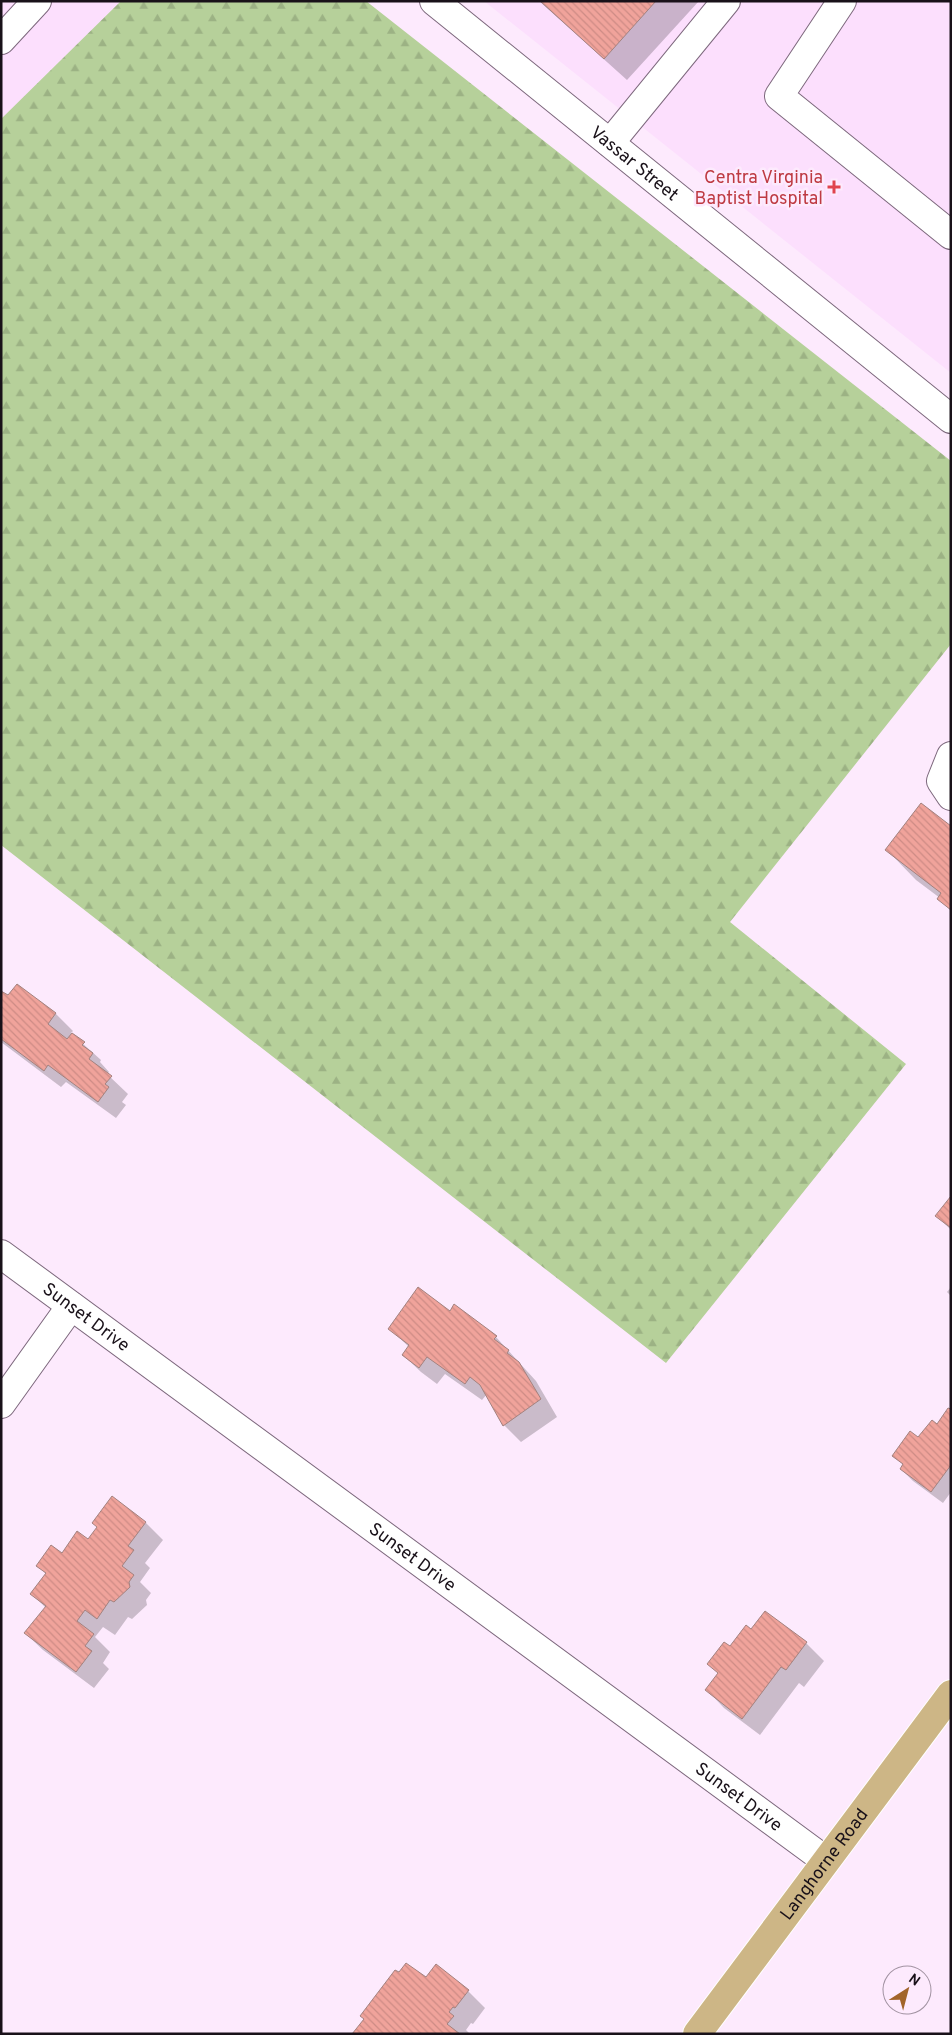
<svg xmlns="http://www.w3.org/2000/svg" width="952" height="2035" font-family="Overpass,sans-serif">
	<defs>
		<pattern id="forest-firs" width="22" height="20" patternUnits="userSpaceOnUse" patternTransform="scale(1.25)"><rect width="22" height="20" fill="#b6d09a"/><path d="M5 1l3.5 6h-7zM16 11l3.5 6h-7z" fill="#9cb284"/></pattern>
		<pattern id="building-back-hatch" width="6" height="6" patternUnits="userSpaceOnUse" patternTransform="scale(1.25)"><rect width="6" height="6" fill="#f0a39b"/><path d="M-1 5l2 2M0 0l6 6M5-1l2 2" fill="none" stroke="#cd8b85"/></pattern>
	</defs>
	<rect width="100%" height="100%" fill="#fdeafd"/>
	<path fill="#fcdffd" d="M1 1H121L1 119Z
		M484 1H951V373Z"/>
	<path fill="url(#forest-firs)" d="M121 1H366L951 461V644L730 922 906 1064 666 1363 1 845V119Z"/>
	<path fill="#0003" d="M539 1H699L627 80Z
		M951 827V911L939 899 940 898 916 880 887 850Z
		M1 992 9 997 55 1013 73 1031 71 1033 101 1060 100 1062 109 1072 107 1074 128 1094 122 1102 126 1105 116 1118 66 1082 61 1087 1 1042Z
		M951 1198V1230L937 1216Z
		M951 1287V1296L947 1292Z
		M450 1312 496 1337 536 1381 557 1417 521 1442 504 1425 487 1394 482 1400 445 1374 437 1384 421 1372 403 1355 409 1347 390 1329Z
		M951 1411V1492L943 1503 913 1481 901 1469 904 1466 894 1455 937 1425Z
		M146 1523 163 1540 145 1563 150 1568 140 1582 151 1593 146 1600 147 1605 132 1619 128 1617 115 1635 103 1627 95 1637 110 1652 103 1663 109 1669 94 1688 43 1650 25 1633 46 1608 32 1594 47 1575 38 1566 88 1541Z
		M765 1612 806 1643 824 1661 804 1687 799 1683 760 1735 724 1708 707 1690 719 1674 709 1664 751 1631Z
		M426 1979 468 1991 485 2008 473 2024 471 2023 466 2030 470 2034H355Z"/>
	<path fill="url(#building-back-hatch)" stroke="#a3827f" d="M540 1H656L604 59Z
		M921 803 951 826V910L937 899 941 893 885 850Z
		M17 984 56 1013 48 1024 67 1039 72 1033 85 1042 82 1045 93 1053 89 1059 112 1076 105 1084 109 1087 98 1102 48 1065 44 1071 1 1039V991L8 995Z
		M951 1196V1228L935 1216Z
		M418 1287 450 1311 454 1304 497 1336 494 1339 509 1350 507 1353 519 1362 541 1399 503 1426 480 1385 470 1377 465 1384 427 1357 419 1368 402 1355 409 1345 388 1329Z
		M948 1408 951 1409V1465L931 1492 900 1469 903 1464 892 1456 910 1431 918 1437 932 1420 937 1424Z
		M112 1496 146 1522 128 1546 134 1550 122 1566 134 1575 129 1582 130 1587 114 1602 110 1600 97 1619 85 1610 77 1621 94 1634 85 1646 92 1651 76 1672 24 1633 46 1606 30 1594 46 1573 36 1566 51 1545 62 1553 77 1531 88 1539 97 1527 92 1523Z
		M765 1611 807 1642 786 1670 781 1667 742 1719 705 1690 718 1673 707 1664 724 1642 730 1646 746 1625 751 1629Z
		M406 1963 426 1977 436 1964 469 1990 455 2008 453 2007 449 2012 454 2016 447 2024 460 2034H352L364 2019 360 2016 395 1970 399 1972Z"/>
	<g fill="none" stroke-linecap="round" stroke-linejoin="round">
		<defs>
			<g id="minor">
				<path id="s1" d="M434 1 951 419"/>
				<path d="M842 1 779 96 951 235"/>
				<path d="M1 40 37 1"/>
				<path d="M610 143 726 1"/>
				<path d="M951 756 941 781 951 796"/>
				<path id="s2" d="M1 1254 825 1860"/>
				<path d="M1 1404 71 1306"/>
			</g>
			<g id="major">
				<path id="s3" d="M697 2034 951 1694"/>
			</g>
		</defs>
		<use href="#minor" stroke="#7d687d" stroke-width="30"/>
		<use href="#major" stroke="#fff" stroke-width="30"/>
		<use href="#minor" stroke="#fff" stroke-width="28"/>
		<use href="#major" stroke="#cdb686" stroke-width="28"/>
	</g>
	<path fill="#e0444e" stroke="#fdeafd" stroke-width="2" d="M831.5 179.5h5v5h5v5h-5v5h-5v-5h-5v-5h5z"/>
	<g text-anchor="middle" stroke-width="5" stroke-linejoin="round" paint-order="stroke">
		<g font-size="18" fill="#191119" stroke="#fdeafd">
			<text dy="6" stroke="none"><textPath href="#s1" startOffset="258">Vassar Street</textPath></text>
			<text dy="6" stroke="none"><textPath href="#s2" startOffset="106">Sunset Drive</textPath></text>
			<text dy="6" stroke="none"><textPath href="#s2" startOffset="511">Sunset Drive</textPath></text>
			<text dy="6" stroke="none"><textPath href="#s2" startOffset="916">Sunset Drive</textPath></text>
			<text dy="6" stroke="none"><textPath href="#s3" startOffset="212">Langhorne Road</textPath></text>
		</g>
		<g font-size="18" fill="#be3a42" stroke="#fdeafd" text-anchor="end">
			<text x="823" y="183">Centra Virginia<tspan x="823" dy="21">Baptist Hospital</tspan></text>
		</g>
	</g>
	<rect width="952" height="2035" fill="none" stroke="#191119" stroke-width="5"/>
	<g transform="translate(907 1990) rotate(36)"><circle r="24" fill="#fdeafd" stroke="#a293a2"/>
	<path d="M0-4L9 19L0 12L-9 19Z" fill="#a2642a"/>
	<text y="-8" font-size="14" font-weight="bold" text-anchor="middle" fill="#191119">N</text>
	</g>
</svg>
